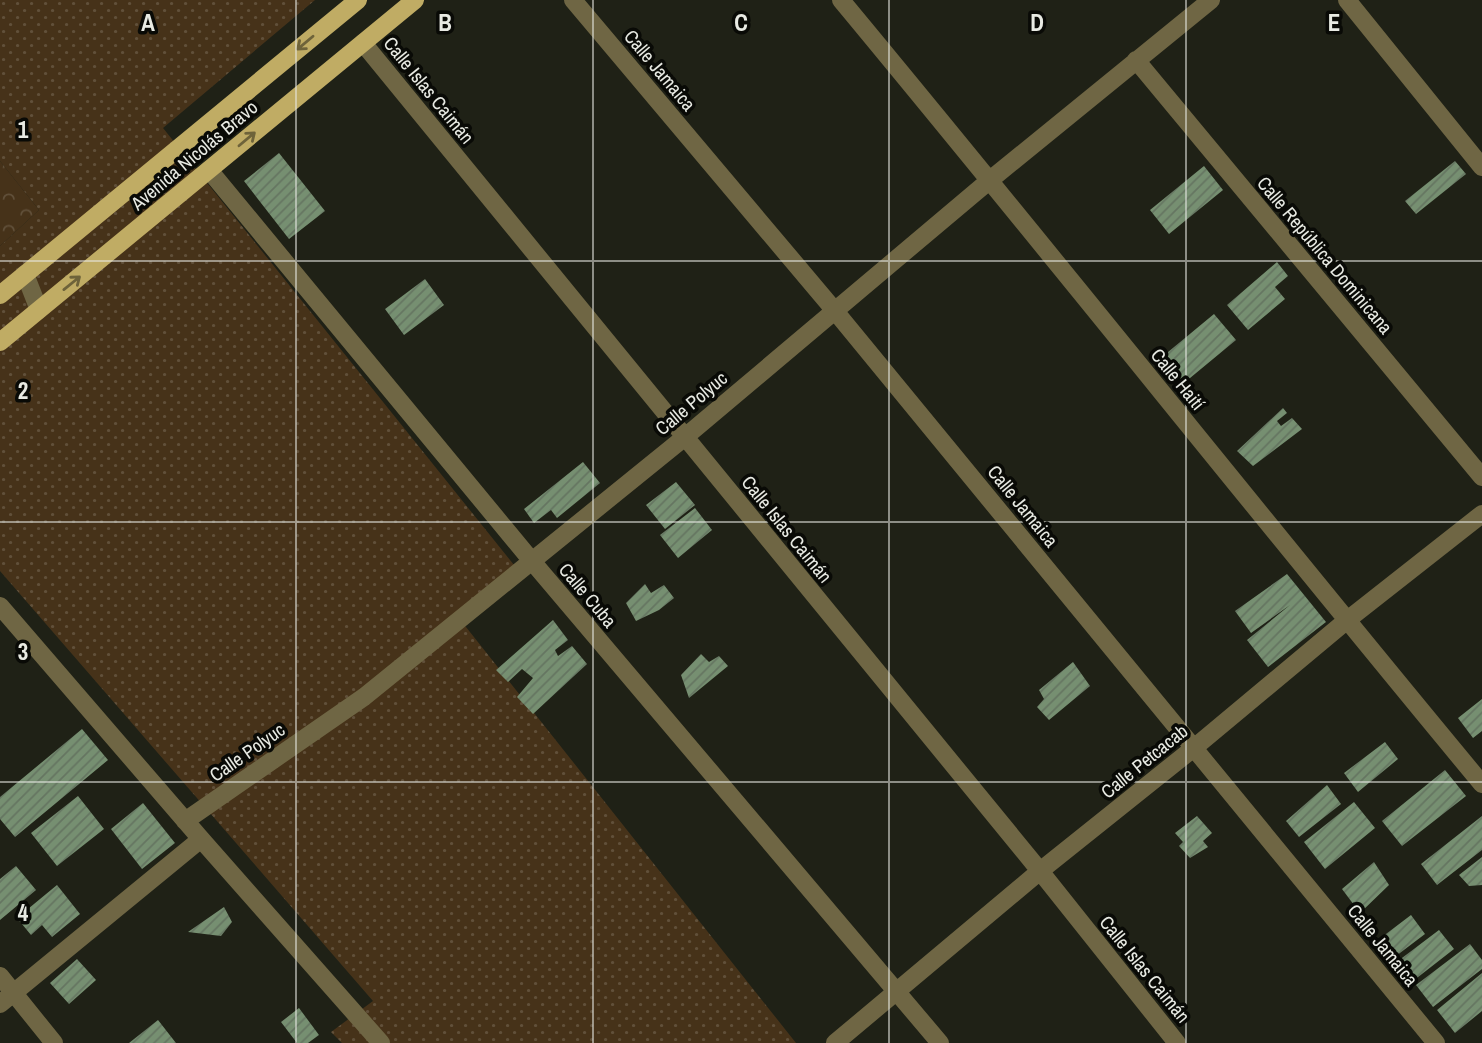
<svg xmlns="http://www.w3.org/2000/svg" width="1482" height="1043" font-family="'Archivo Narrow',sans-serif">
	<defs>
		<pattern id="grass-dots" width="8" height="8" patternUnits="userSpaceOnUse" patternTransform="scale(1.75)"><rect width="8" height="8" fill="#463219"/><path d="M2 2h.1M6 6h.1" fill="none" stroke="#61503a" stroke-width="1.8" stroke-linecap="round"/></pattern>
		<pattern id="forest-crowns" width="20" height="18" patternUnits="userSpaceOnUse" patternTransform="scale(1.75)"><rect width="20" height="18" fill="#463219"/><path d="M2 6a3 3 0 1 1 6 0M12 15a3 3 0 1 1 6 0" fill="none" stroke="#61503a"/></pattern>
		<pattern id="building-hatch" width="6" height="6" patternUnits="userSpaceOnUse" patternTransform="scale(1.75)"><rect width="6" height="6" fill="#768f71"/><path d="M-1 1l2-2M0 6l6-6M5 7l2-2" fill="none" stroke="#657561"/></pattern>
	</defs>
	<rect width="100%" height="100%" fill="#1f2116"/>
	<path fill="url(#grass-dots)" d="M0 0H315L163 128 518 570 462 622 796 1043H342L331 1032 373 1001 0 571V246L39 210 0 161Z"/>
	<path fill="url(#forest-crowns)" d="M0 161 39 210 0 246Z"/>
	<path fill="url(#building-hatch)" d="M279 153 325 211 289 239 244 181Z
		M1455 161 1466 174 1416 214 1405 201Z
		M1204 166 1223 190 1169 234 1150 210Z
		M1277 262 1288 276 1275 287 1285 299 1248 330 1227 305Z
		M425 279 444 305 404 335 385 309Z
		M1214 314 1236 340 1184 383 1162 357Z
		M1283 408 1287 413 1277 421 1281 426 1292 418 1302 429 1253 466 1237 451Z
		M583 462 600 483 557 518 551 510 534 523 524 509Z
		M676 482 695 505 665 529 646 505Z
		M695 508 712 530 678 558 660 535Z
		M1287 574 1326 622 1268 667 1247 640 1290 605 1251 633 1235 611Z
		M645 584 651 593 664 585 674 598 659 610 636 621 626 603Z
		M553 620 568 640 555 650 558 656 572 646 587 664 533 714 517 697 533 678 522 669 508 682 496 670Z
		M701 654 709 662 719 656 728 666 689 698 681 675Z
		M1073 662 1090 686 1049 720 1037 707 1044 699 1039 690Z
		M1482 699V731L1473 738 1458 718Z
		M82 729 108 760 15 837 0 819V797Z
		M1385 742 1398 759 1358 792 1344 773Z
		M1445 770 1466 796 1402 846 1382 821Z
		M1327 785 1341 804 1299 837 1286 821Z
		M78 796 104 829 57 866 31 833Z
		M1354 802 1375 828 1325 869 1304 842Z
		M143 803 175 843 142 869 111 829Z
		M1197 816 1212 833 1203 841 1208 847 1190 858 1179 846 1183 842 1175 833Z
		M1482 816V850L1437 885 1421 864Z
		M1482 857V885L1469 886 1459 875Z
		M1374 862 1389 885 1360 913 1342 889Z
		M16 866 36 890 0 920V879Z
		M57 885 80 914 52 937 42 925 31 935 17 918Z
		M224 907 232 922 221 936 188 932Z
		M1411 915 1425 934 1396 956 1382 937Z
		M1439 930 1454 949 1413 981 1398 961Z
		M1470 944 1482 960V969L1433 1007 1416 985Z
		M77 959 96 980 69 1004 50 983Z
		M1482 973V1011L1455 1033 1437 1010Z
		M299 1008 319 1035 308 1043H297L281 1022Z
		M158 1020 176 1043H129Z"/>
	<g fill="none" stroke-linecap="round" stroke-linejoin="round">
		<path stroke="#6f6644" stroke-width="18" d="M573 0 835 311 1436 1043
			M841 0C1057 260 1266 524 1482 784
			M1347 0 1482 167
			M363 43 1040 871 1177 1043
			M1136 60 1482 477
			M209 170 531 560 940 1043
			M25 274 39 310
			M0 606 201 839 381 1043
			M185 821 364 697 685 437 990 180 1211 0
			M0 976 54 1043
			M0 1004 201 839
			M835 1043 1040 871 1195 747 1346 621 1482 514"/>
		<path stroke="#c0ac64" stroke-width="18" d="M0 295 358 0
			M0 342 415 0"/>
	</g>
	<defs><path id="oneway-shaft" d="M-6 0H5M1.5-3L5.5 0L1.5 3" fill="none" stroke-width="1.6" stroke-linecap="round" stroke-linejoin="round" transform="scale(1.75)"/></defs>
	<g stroke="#6e633a">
		<use href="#oneway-shaft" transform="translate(305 43) rotate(140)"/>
		<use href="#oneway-shaft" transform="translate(247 139) rotate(-40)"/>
		<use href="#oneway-shaft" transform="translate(72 283) rotate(-39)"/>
	</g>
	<path fill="none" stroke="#e8eae3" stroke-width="2" stroke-opacity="0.55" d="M296 0V1043M593 0V1043M889 0V1043M1186 0V1043M0 261H1482M0 522H1482M0 782H1482"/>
	<g text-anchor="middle" stroke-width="7" stroke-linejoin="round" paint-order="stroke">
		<g font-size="19" fill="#e8eae3" stroke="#090a06">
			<text transform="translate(660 70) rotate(50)" y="7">Calle Jamaica</text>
			<text transform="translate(429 90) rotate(51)" y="7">Calle Islas Caimán</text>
			<text transform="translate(194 155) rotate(-40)" y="7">Avenida Nicolás Bravo</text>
			<text transform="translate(1325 255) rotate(50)" y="7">Calle República Dominicana</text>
			<text transform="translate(1178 379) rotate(51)" y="7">Calle Haití</text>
			<text transform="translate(691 403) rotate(-40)" y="7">Calle Polyuc</text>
			<text transform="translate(1023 506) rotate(51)" y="7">Calle Jamaica</text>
			<text transform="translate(787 529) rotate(51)" y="7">Calle Islas Caimán</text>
			<text transform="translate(588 595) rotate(50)" y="7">Calle Cuba</text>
			<text transform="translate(247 752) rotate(-35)" y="7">Calle Polyuc</text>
			<text transform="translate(1144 761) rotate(-39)" y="7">Calle Petcacab</text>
			<text transform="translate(1383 945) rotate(51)" y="7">Calle Jamaica</text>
			<text transform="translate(1145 969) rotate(51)" y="7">Calle Islas Caimán</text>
		</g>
	</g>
	<g font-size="23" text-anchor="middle" font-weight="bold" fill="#e8eae3" stroke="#090a06" stroke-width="7" stroke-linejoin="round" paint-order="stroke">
		<text x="148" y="31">A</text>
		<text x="445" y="31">B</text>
		<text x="741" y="31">C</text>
		<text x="1037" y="31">D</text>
		<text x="1334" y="31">E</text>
		<text x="23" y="138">1</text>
		<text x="23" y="399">2</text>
		<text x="23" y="660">3</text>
		<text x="23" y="921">4</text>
	</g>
</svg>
